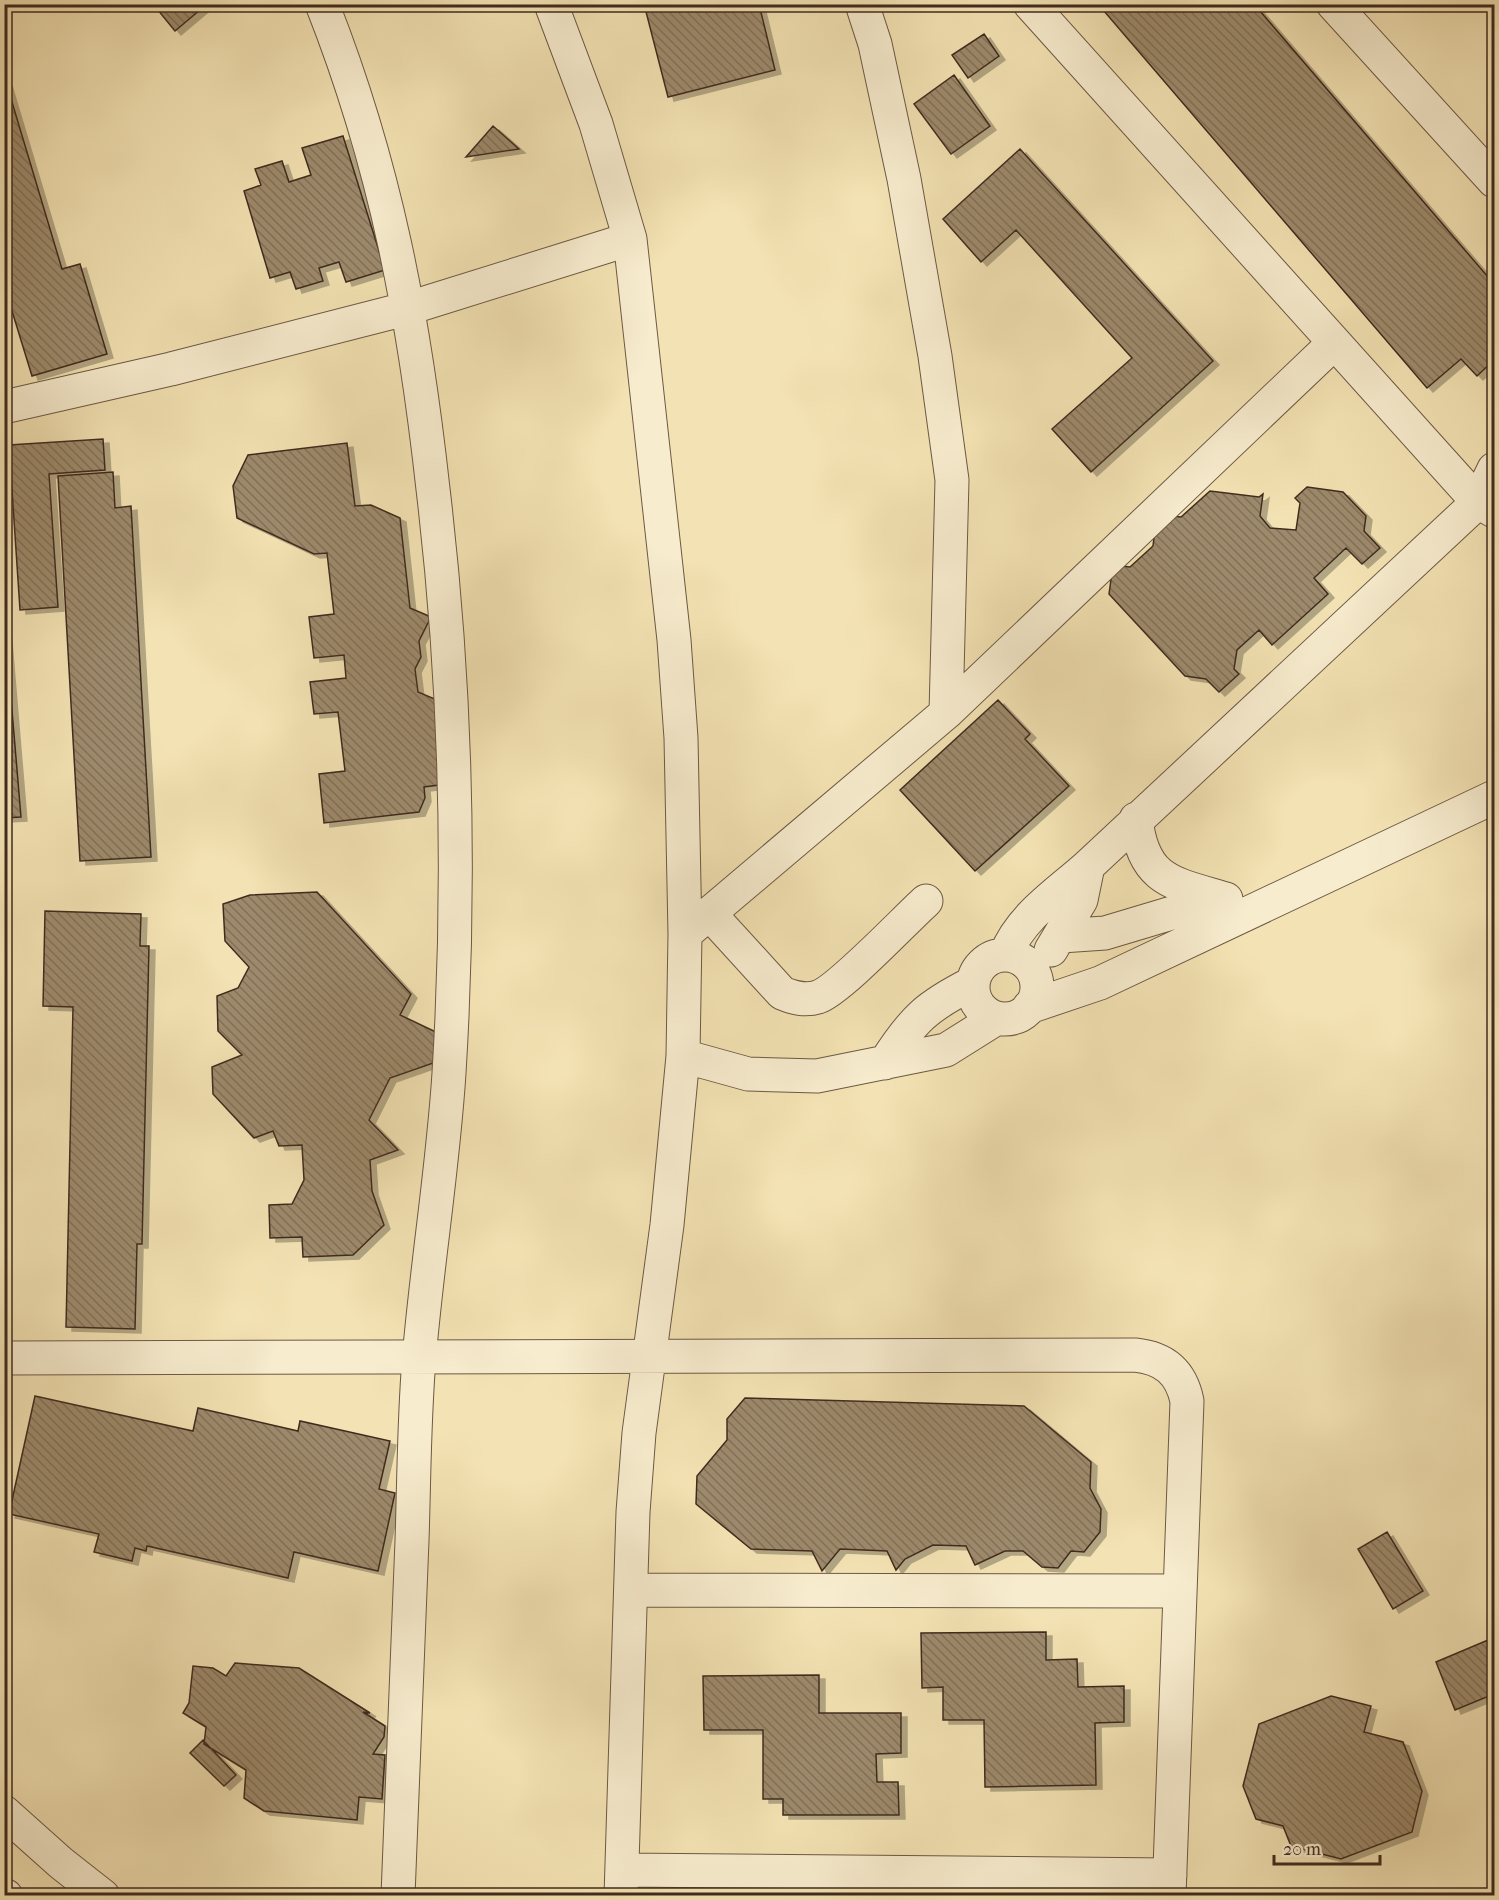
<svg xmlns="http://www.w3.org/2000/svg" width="1499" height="1900" font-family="'IM FELL French Canon',serif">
	<defs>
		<pattern id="building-back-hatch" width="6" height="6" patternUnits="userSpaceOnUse" patternTransform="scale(1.5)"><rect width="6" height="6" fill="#9d8a6c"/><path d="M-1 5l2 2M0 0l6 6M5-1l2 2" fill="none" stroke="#817158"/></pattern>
		<filter id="shadow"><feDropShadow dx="6" dy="4" stdDeviation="0" flood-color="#0004"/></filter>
	</defs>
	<rect width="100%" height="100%" fill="#f3e2b3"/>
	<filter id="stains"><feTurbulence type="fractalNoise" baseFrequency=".00333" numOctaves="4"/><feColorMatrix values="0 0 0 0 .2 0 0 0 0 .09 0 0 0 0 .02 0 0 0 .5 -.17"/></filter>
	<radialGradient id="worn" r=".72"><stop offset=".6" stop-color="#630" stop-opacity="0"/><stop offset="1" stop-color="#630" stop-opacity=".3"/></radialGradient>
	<path fill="url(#building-back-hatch)" stroke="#402b1f" stroke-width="1.5" filter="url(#shadow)" d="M153 4H207L175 31Z
		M644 4H759L775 70 668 97Z
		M1098 4H1254L1494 284V360L1477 376 1461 359 1427 388Z
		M984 34 999 56 968 78 952 55Z
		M954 75 990 126 951 154 914 104Z
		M6 82 62 269 80 264 107 354 32 376 4 285Z
		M493 126 519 149 466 157Z
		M343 136 385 270 346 282 339 262 319 268 323 281 296 289 290 272 270 278 244 191 261 185 255 169 282 161 289 182 311 175 302 148Z
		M1020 149 1213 361 1091 472 1052 429 1132 358 1016 230 981 262 943 219Z
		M103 439 105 470 49 474 58 607 20 610 9 445Z
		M347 443 355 506 371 505 400 518 410 608 431 617 419 641 421 657 415 669 418 692 437 700 447 784 424 787 425 798 419 812 324 823 319 774 345 771 338 712 314 714 310 682 346 678 344 655 314 658 309 617 334 614 327 553 314 554 237 518 233 486 248 455Z
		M113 472 115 508 131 506 151 857 80 861 58 476Z
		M1307 487 1343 492 1366 516 1364 531 1380 548 1362 564 1346 548 1314 578 1328 594 1272 645 1259 630 1237 650 1234 669 1239 674 1219 692 1206 679 1185 676 1109 594 1113 565 1130 567 1153 546 1155 529 1170 516 1181 517 1210 491 1259 497 1263 494 1260 516 1270 528 1296 530 1300 503 1295 498Z
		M4 615 21 817 4 818Z
		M998 700 1030 734 1025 739 1069 786 975 871 900 790Z
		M317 892 411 994 400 1015 438 1033 439 1061 390 1078 369 1120 398 1150 370 1160 372 1191 384 1225 353 1255 303 1257 302 1237 270 1238 269 1205 292 1204 304 1180 302 1145 279 1146 273 1131 254 1138 213 1094 212 1067 242 1055 218 1031 217 996 238 988 249 967 225 941 223 904 250 895Z
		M45 911 141 914 140 946H149L142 1244H137L135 1329 66 1327 73 1007 43 1006Z
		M35 1396 193 1431 198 1408 298 1431 300 1421 390 1441 379 1489 395 1493 378 1571 294 1552 288 1578 147 1546 146 1551 135 1548 132 1561 94 1552 99 1534 9 1514Z
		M745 1398 1024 1406 1091 1462 1090 1488 1101 1509 1100 1532 1084 1552 1071 1551 1058 1568 1042 1567 1023 1551H1005L975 1565 966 1546 933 1545 905 1559 896 1570 887 1551 840 1549 822 1571 812 1551 751 1549 696 1504 697 1476 727 1440V1419Z
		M1387 1532 1423 1591 1393 1609 1358 1549Z
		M1046 1632V1660L1077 1659 1078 1687 1124 1686V1722L1095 1723 1096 1785 985 1787 984 1720H943V1687L922 1688 921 1633Z
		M1488 1640 1494 1655V1694L1455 1710 1436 1662Z
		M235 1663 299 1668 370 1713 363 1712 385 1726 384 1737 373 1754 385 1755 382 1799 359 1797 357 1820 264 1811 244 1798 246 1770 204 1744 206 1727 183 1713 189 1703 193 1666 213 1668 226 1676Z
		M819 1675V1713H901V1753L876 1754 877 1782H898L899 1815H783V1799H763V1730H704L703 1676Z
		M1331 1696 1371 1706 1364 1732 1403 1742 1422 1791 1412 1832 1341 1859 1291 1846 1283 1826 1256 1819 1243 1786 1259 1724Z
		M203 1740 236 1775 224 1786 190 1753Z"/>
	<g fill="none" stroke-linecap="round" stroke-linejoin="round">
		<defs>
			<path id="minor" d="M322 4C386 166 414 317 433 489 456 682 461 878 449 1073 443 1168 427 1263 419 1359 414 1419 414 1480 412 1541 407 1659 403 1777 398 1896
				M551 4 596 124 630 239 674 640 681 738 685 934 683 1056 667 1225 639 1433 633 1512 621 1896
				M862 4 875 44 904 179 935 356 952 480 946 713
				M1030 4 1478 502 1494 511
				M1333 4 1494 181
				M4 407 171 369 409 308 630 239
				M1136 819C1143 881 1172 883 1226 899
				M709 913 782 993C794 998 805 1001 818 997 839 990 905 920 926 901
				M685 934 946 713 1333 344
				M1061 936 1105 933 1222 898
				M1051 950 1081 900 1088 866
				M1006 954C1021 916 1058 893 1088 866L1478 502 1494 469
				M973 987a32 32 0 1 1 64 0a32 32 0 1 1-64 0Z
				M1029 1007 1100 983 1494 797
				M683 1056 748 1074 817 1076 946 1050 997 1018
				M885 1063C913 1019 927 1006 973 983
				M4 1358 1135 1355C1164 1358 1181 1372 1187 1401L1169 1896
				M631 1590 1180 1591
				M4 1812 61 1863 103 1896
				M622 1870 1170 1875
				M4 1895 6 1896"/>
		</defs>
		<use href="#minor" stroke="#6d5944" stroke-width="35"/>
		<use href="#minor" stroke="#f7ecce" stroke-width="33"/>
	</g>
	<rect width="1499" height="1900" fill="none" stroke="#f3e2b3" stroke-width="24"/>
	<rect x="6" y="6" width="1487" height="1888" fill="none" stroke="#402b1f" stroke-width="3"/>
	<rect x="12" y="12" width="1475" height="1876" fill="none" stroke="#402b1f" stroke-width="1.5"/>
	<path d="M1274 1855v9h106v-9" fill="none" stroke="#402b1f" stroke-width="3"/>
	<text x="1283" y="1855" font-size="18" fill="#402b1f" stroke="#f7ecce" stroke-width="4.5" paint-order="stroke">20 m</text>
	<rect width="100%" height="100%" filter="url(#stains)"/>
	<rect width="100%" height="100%" fill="url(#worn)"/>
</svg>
